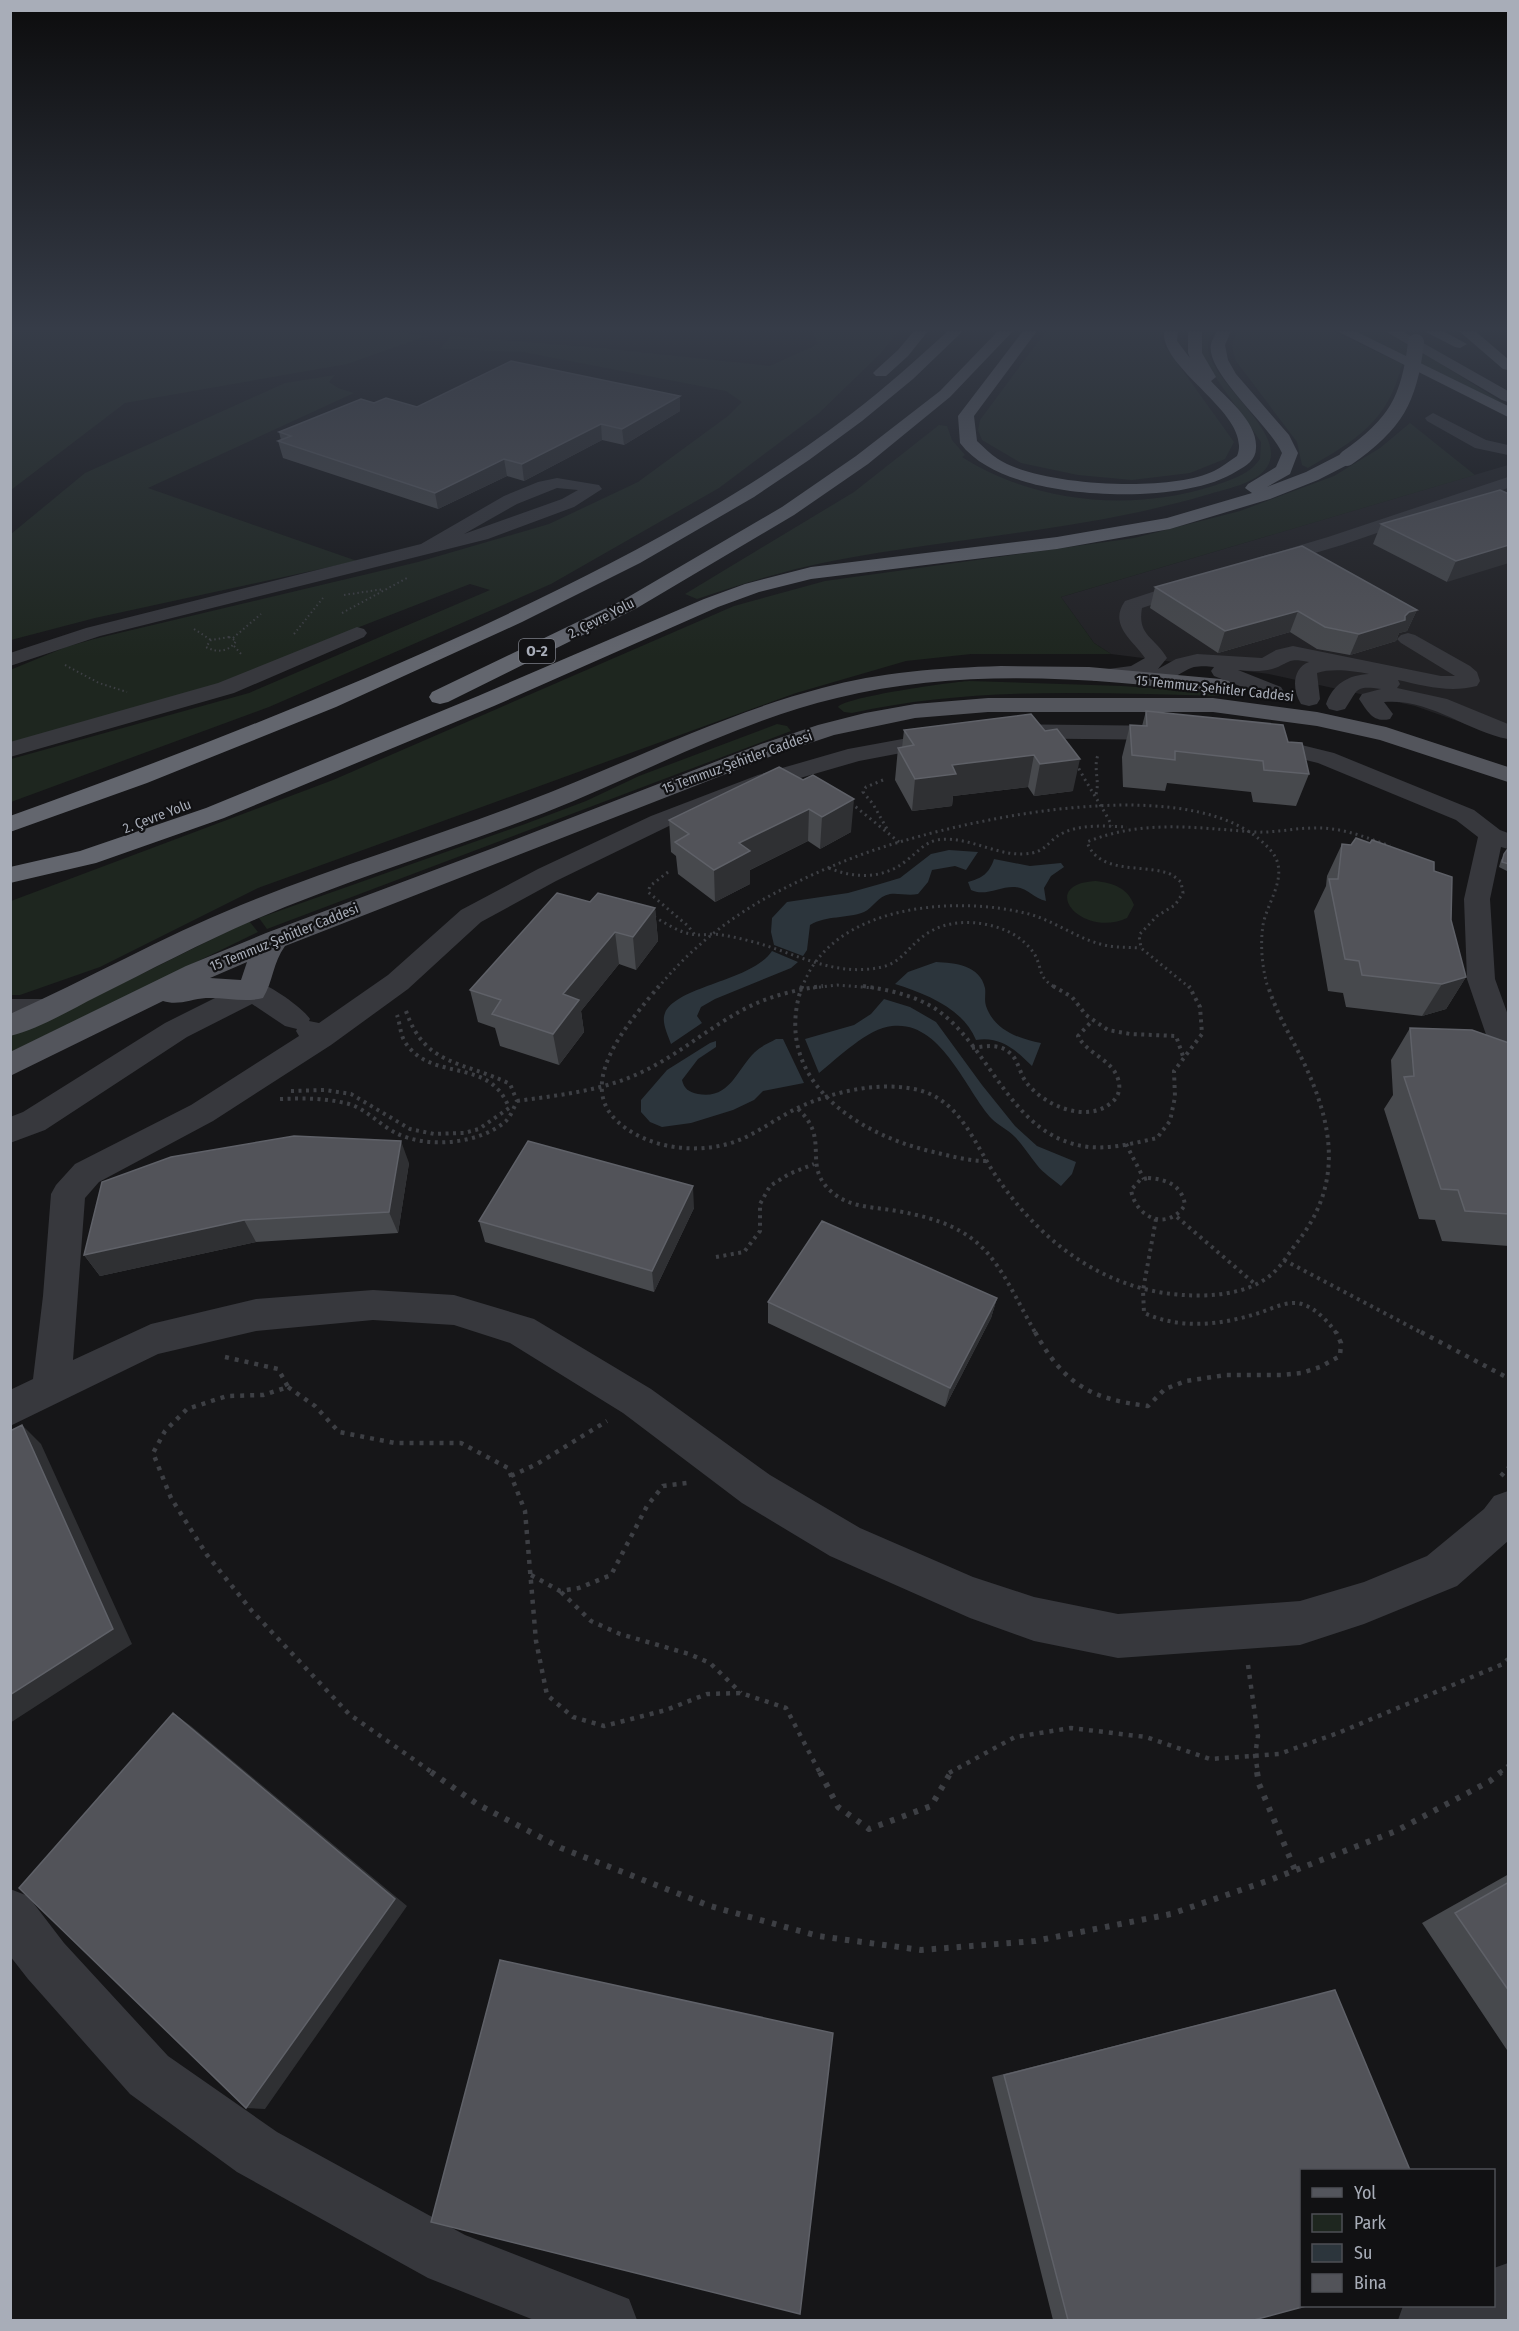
<svg xmlns="http://www.w3.org/2000/svg" width="1519" height="2331" font-family="'Fira Sans Condensed',sans-serif">
	<rect width="100%" height="100%" fill="#161618"/>
	<path fill="#222225" d="M1508 465V739L1415 706 1269 674 1111 654 1094 643 1061 597Z"/>
	<path fill="#1e261f" d="M11 331H393L427 336 347 364 125 403 11 490Z
		M812 331H898L881 353 819 413 719 488 551 584 269 707 11 802V759L249 693 490 590 470 584 313 645 238 678 11 743 10 670 66 647 94 639 418 562 549 524 638 482 728 416 742 402 726 391 523 352 440 349 451 336 601 348 770 366 818 344Z
		M1046 331H1163L1160 339 1234 442 1225 459 1190 473 1132 480 1078 475 1021 463 982 440 978 430 980 420Z
		M1204 331H1215C1211 336 1207 341 1208 347 1209 382 1290 433 1267 467 1256 484 1225 489 1206 495 1084 531 957 537 832 561 786 570 741 584 697 599L685 594 854 492 939 425 947 426 952 440 965 455 962 457C1034 503 1132 512 1213 486 1230 480 1249 475 1260 459L1261 442 1202 358 1200 347Z
		M1238 331H1333L1402 364C1388 422 1356 440 1308 468L1302 465 1297 442 1236 361C1232 351 1230 340 1238 331Z
		M1353 331H1383L1441 364 1508 406Z
		M335 375 329 382 338 388 354 393 148 488 357 561 95 618 11 640V534L85 473 285 383Z
		M1410 423 1475 475 1061 597 1094 643 1111 654H971L906 661 796 693 258 888 100 967 20 995H11V901L333 780 734 606 825 581 1134 538 1240 511 1334 476 1380 448Z
		M969 681 1122 686 1221 693 1222 696C1099 693 973 686 852 713L844 712 838 707C845 697 951 682 969 681Z
		M777 724 787 726 791 731 267 929 259 918 525 824 586 801 639 776Z
		M1096 881C1113 883 1128 888 1134 905L1127 918C1081 939 1036 884 1096 881Z
		M249 921 258 932 11 1052 10 1035 54 1017Z"/>
	<path fill="#2c353c" d="M949 850 978 852 966 870 955 866 932 870 928 882 918 894C908 896 899 893 890 894 878 896 873 908 864 912 846 919 827 915 810 925L807 950 803 956 774 945 771 932 772 918 787 902 848 893 880 884 900 878 931 854Z
		M994 859 1030 866 1061 863 1064 867 1051 876 1044 888 1046 901C1034 899 1028 888 1015 887 1000 886 985 897 971 890L968 882C982 878 989 874 994 859Z
		M772 951 798 962 791 968 715 999 701 1007 697 1016 702 1023 671 1044C668 1035 661 1022 665 1013 676 986 752 981 772 951Z
		M936 962C955 963 980 965 985 988 986 994 984 1000 986 1006 994 1030 1019 1039 1041 1043L1032 1066C1016 1050 1000 1036 976 1040 963 1008 926 994 895 984L908 972Z
		M884 999 910 1007 936 1022 982 1085 1015 1126 1037 1146 1076 1162 1072 1174 1061 1186C1053 1179 1043 1173 1037 1165 1029 1155 1022 1144 1014 1136 1007 1129 998 1125 992 1119 965 1089 941 1020 892 1026 868 1028 838 1058 819 1073L805 1039 854 1025 871 1014Z
		M776 1039H783L804 1083 763 1091 754 1100 733 1110 691 1123 662 1127 650 1122 641 1112V1100L667 1070 710 1043 716 1041V1047L698 1059 682 1080C684 1089 689 1092 698 1094 730 1100 737 1069 755 1052 761 1046 769 1043 776 1039Z"/>
	<g fill="none" stroke-linecap="round" stroke-linejoin="round">
		<path stroke="#3d3f44" stroke-width="2" stroke-dasharray="1.5 3" stroke-linecap="butt" d="M344 595 384 589
			M342 613 407 578
			M194 629 211 640
			M294 634 323 598
			M229 637 236 641C229 652 217 653 206 647L211 640Z
			M233 638 261 614
			M234 646 242 655
			M65 665 99 683 127 692"/>
		<path stroke="#3d3f44" stroke-width="3" stroke-dasharray="2 4" stroke-linecap="butt" d="M1076 763C1087 785 1101 804 1112 826
			M883 780 866 787 863 792 873 804 887 829
			M1096 794C1100 781 1093 768 1098 755
			M851 803 899 842
			M829 868C855 879 885 879 907 860 918 852 924 843 937 840 966 835 994 855 1023 854 1048 853 1046 841 1063 833 1081 824 1107 826 1127 827
			M668 872 650 886 648 892 688 926 695 935
			M654 917C666 923 678 932 691 934 699 936 706 934 714 934 726 935 738 938 750 941 794 952 834 978 882 967 900 963 907 949 921 938 942 920 974 919 999 928 1013 932 1027 942 1035 955 1043 970 1037 977 1056 988
			M658 988C690 948 735 913 781 890 820 870 861 853 903 841 990 815 1206 770 1272 852 1290 875 1267 902 1263 925 1260 945 1262 968 1268 988
			M802 988C831 904 956 895 1029 914 1054 921 1075 937 1100 944 1114 948 1127 947 1141 948
			M813 988 837 985 874 988
			M1190 988 1141 948 1139 935 1157 916 1175 905 1183 893 1181 882C1176 878 1171 873 1164 872 1138 865 1098 873 1087 842 1143 819 1196 828 1255 832 1275 833 1294 828 1314 828 1341 827 1365 837 1390 846"/>
		<path stroke="#3d3f44" stroke-width="4" stroke-dasharray="3 4.5" stroke-linecap="butt" d="M659 986C633 1018 575 1080 616 1120 648 1151 705 1156 744 1138 765 1128 783 1114 804 1105 837 1091 878 1082 914 1089 960 1098 973 1142 996 1176 1040 1241 1103 1290 1183 1295 1212 1297 1249 1294 1272 1274 1281 1266 1288 1255 1295 1245 1344 1185 1334 1125 1302 1059 1290 1035 1276 1012 1268 986
			M802 986C770 1080 858 1136 938 1153 954 1157 970 1161 987 1161
			M863 986C890 990 918 996 940 1012 994 1053 1012 1138 1089 1147 1112 1149 1135 1143 1157 1138L1170 1121 1175 1097 1174 1071 1202 1034 1200 1007 1189 986
			M1053 986 1072 997 1086 1015 1108 1030 1130 1034 1176 1036 1184 1059
			M972 1048C986 1046 1000 1043 1011 1054 1018 1060 1020 1074 1026 1082 1043 1105 1086 1124 1111 1103 1119 1097 1121 1088 1118 1079 1112 1059 1087 1054 1078 1036L1093 1020
			M291 1091 325 1090 351 1094 410 1129 434 1134 464 1133 479 1129 509 1108C490 1056 431 1083 405 1042 400 1034 400 1023 397 1015
			M280 1099C304 1098 326 1098 349 1104 366 1109 380 1125 396 1133 427 1149 480 1144 506 1121 511 1116 514 1107 517 1101L510 1084C464 1061 425 1067 406 1011
			M517 1101C559 1095 603 1091 642 1072 674 1057 701 1034 732 1016 759 999 791 990 823 986
			M798 1109C832 1140 800 1166 833 1193 851 1208 875 1207 897 1211 989 1227 995 1261 1036 1334
			M1126 1144 1144 1179
			M1148 1178C1166 1179 1182 1185 1185 1205 1167 1232 1136 1218 1131 1190L1140 1180Z
			M1177 1217 1255 1284
			M1156 1219 1143 1290 1144 1313C1182 1330 1222 1325 1262 1312 1273 1308 1285 1302 1297 1303 1313 1305 1328 1321 1337 1334
			M716 1257 744 1252 760 1231V1204L770 1186 789 1174 814 1164
			M1284 1260 1424 1334"/>
		<path stroke="#3d3f44" stroke-width="4.5" stroke-dasharray="4 6" stroke-linecap="butt" d="M1035 1332C1064 1384 1090 1399 1148 1406L1165 1389 1186 1381 1226 1375H1282L1301 1373 1320 1367 1340 1356 1341 1343 1336 1332
			M1421 1332 1508 1378
			M225 1357 278 1369 288 1387 263 1395 227 1396 187 1409 165 1431 153 1453 171 1498 207 1555 252 1611 349 1714 433 1773
			M288 1387 315 1406 339 1432 395 1443H461L508 1468 525 1511 536 1641 547 1695 573 1717 604 1726 666 1710 707 1694 741 1693 786 1708 820 1773
			M511 1476 537 1464 607 1421
			M1501 1476 1508 1468
			M531 1575 560 1591 579 1588 611 1575 647 1506 663 1486 687 1483
			M561 1592 591 1621 620 1634 689 1654 710 1663 741 1693
			M1248 1665 1258 1736 1255 1755 1258 1773
			M949 1773 1015 1737 1071 1728 1146 1737 1210 1759 1279 1754 1338 1733 1503 1664 1508 1659
			M1499 1773 1508 1766"/>
		<path stroke="#3d3f44" stroke-width="6" stroke-dasharray="4.5 8" stroke-linecap="butt" d="M431 1772 477 1804 561 1848 710 1906 818 1936 921 1950 1035 1941 1171 1914 1270 1880 1396 1831 1490 1781 1501 1772
			M820 1772 838 1807 869 1829 931 1806 951 1772
			M1257 1772 1259 1784 1295 1870"/>
		<path fill="#37383d" fill-rule="evenodd" d="M1433 413 1486 440 1508 445V455L1475 448 1427 421 1425 418Z
			M1508 477V488L1342 545 1264 568 1257 566 1254 562 1257 558 1328 537Z
			M557 478 599 485 602 489 574 507 488 539 100 636 10 666V653L86 628 421 544 504 496 538 482ZM557 488 578 490 562 499 464 534 517 504Z
			M1195 578 1202 580 1205 584 1202 588 1142 608C1137 636 1155 637 1167 658L1158 669 1176 659 1197 654 1262 658 1276 650 1293 646 1441 676H1455L1401 643 1397 639 1401 635 1408 633 1415 635 1470 666 1477 672 1480 681 1477 686C1449 693 1425 686 1398 680L1400 684 1397 688 1447 699 1508 724V739C1466 731 1430 698 1384 702L1393 714 1390 719C1373 723 1368 712 1359 699L1362 694 1381 689C1354 685 1358 690 1345 709L1337 711 1329 709 1326 704C1333 684 1348 675 1369 674 1354 671 1332 668 1317 673L1320 699 1317 704 1309 706 1301 704C1292 690 1292 668 1309 662 1286 657 1291 663 1272 669 1261 672 1249 671 1238 670L1281 687 1284 692 1281 697 1273 699 1214 676 1211 671 1214 667C1208 666 1200 666 1194 667 1176 673 1163 690 1143 685L1140 680 1142 677 1116 681H1093L1090 676 1093 671 1131 666 1145 658C1133 640 1108 625 1125 601Z
			M357 627 364 629 367 633 364 637 234 693 10 757V742L218 683Z
			M1000 724 1174 726 1182 728 1186 733 1182 738 1174 740 1000 738 992 736 988 731 992 726Z
			M946 731 954 733 958 738 954 743 859 761 776 785 669 826 556 881 481 922 408 989 331 1045 213 1121 99 1182 85 1198 73 1360 151 1324 256 1299 373 1290 454 1295 534 1319 651 1389 770 1475 860 1528 973 1577 1034 1597 1118 1614 1300 1601 1364 1582 1427 1556 1484 1509 1494 1496 1508 1491V1541L1457 1586 1364 1624 1300 1645 1118 1658 1034 1641 970 1618 830 1556 742 1503 623 1413 510 1343 454 1325 373 1320 256 1331 158 1354 10 1426V1390L33 1379 43 1296 51 1194 56 1185 75 1164 191 1105 299 1036 296 1031 297 1029 285 1026 252 1004 187 1037 45 1130 10 1143V1117L23 1112 165 1023 243 984C248 982 252 981 257 982 270 985 303 1008 310 1019L309 1021 319 1023 388 975 461 910 538 869 651 816 758 775 848 749Z
			M1261 735 1334 753 1474 810 1500 830 1508 833V849L1501 847 1490 899 1495 979 1508 1015V1066L1497 1063 1493 1055 1467 979 1464 899 1478 837 1456 820 1318 763 1253 747 1249 742 1253 737Z
			M10 999H48L58 1002 63 1009 58 1016 48 1019H10Z
			M10 1889 28 1896 64 1943 168 2056 277 2132 465 2235 629 2299 637 2320H534L428 2278 237 2172 130 2094 28 1979 10 1956Z
			M1508 2263V2320H1398L1403 2306H1494V2268Z"/>
		<path fill="#53555c" fill-rule="evenodd" d="M1385 331H1402L1508 391V402L1502 400Z
			M1001 666 1089 667 1221 679 1229 681 1232 686 1229 691 1221 693C1094 678 962 667 837 698 735 722 641 775 544 813 448 850 349 879 254 920 201 943 150 970 98 996 70 1010 41 1028 10 1036V1014C88 979 162 937 241 905 334 867 431 838 525 802 624 765 719 715 822 688 880 672 940 668 1001 666Z
			M988 698H1213L1317 712 1386 727 1508 767V782L1380 740 1317 726 1213 712H988L915 718 834 735 777 754 285 946C273 962 273 982 263 998 244 1003 225 997 206 998 191 999 178 1006 163 1001L10 1076V1052L186 966 266 933 496 847 761 744 818 725 865 713 915 704ZM247 962 241 980 210 978Z"/>
		<path fill="#63666e" fill-rule="evenodd" d="M914 331H928L908 356 886 376H876L873 373 876 370 898 350Z
			M948 331H963L913 379 862 421 809 460 754 497 640 563 522 622 336 707 147 783 10 832V816C168 759 324 699 476 629 606 568 736 502 851 414 885 388 916 360 948 331Z
			M998 331H1013L950 397 868 464 794 515 637 608 448 702 440 704 432 702 429 697 432 692 623 600 782 507 856 456 940 391Z
			M1023 331H1037L974 416 977 441C984 447 990 454 998 459 1039 486 1170 493 1214 471 1222 467 1229 461 1237 456 1254 415 1160 370 1164 331H1178L1177 341 1190 358 1188 353V331H1202V353L1216 377 1211 381C1226 398 1258 422 1256 448 1256 460 1246 466 1237 471 1189 502 1079 498 1026 482 1002 475 976 464 960 443L958 416Z
			M1217 331H1231L1225 345 1228 360 1236 374 1289 435 1298 453 1290 474 1267 487 1306 472 1341 454H1353L1355 458 1353 462 1318 480 1270 499 1170 529 1057 549 811 579 759 592 718 607 494 706 224 818 96 863 10 883V867L80 851 206 808 478 696 704 599 745 584 811 567 1057 537 1167 518 1252 493 1245 488 1248 484 1276 467 1282 453C1269 424 1205 372 1211 344 1212 340 1215 335 1217 331Z
			M1337 331H1355L1508 406V417Z
			M1424 331H1443L1467 344 1460 348 1455 347Z
			M1459 331H1475L1508 359V370L1503 369Z"/>
		<path stroke="#63666e" stroke-width="16" d="M1347 458C1395 425 1410 399 1416 342"/>
	</g>
	<path fill="#47494d" d="M680 396V411L624 445 602 440 524 481 507 476 438 509 283 458 278 441 281 440 279 432 374 403 417 407Z
		M1500 490 1447 582 1373 544 1381 524Z
		M1155 587 1417 610 1407 631 1399 633 1396 641 1350 655 1317 649 1290 632 1218 653 1150 608Z
		M1146 711 1288 742 1309 774 1296 806 1253 802 1251 792 1167 783 1165 791 1123 787 1122 757 1130 725 1142 726Z
		M1031 714 1073 791 1034 796 1028 787 953 796 952 806 912 811 895 780 898 748H902L904 730Z
		M779 767 851 832 820 849 808 841 750 870V884L715 902 678 874 676 856 671 852 669 820Z
		M1342 844 1434 871 1451 920 1466 977 1446 1009 1422 1016 1346 1007 1343 993 1328 991 1314 911 1326 886 1327 876Z
		M1509 847V872L1499 867 1501 860Z
		M590 902 655 908 658 941 636 970 619 964 581 1011 584 1032 559 1065 500 1046 495 1028 478 1022 470 990Z
		M1410 1028 1509 1043V1246L1442 1241 1435 1220 1419 1219 1384 1109 1393 1095 1391 1060Z
		M409 1163 398 1233 256 1242 100 1276 84 1255Z
		M694 1208 654 1292 485 1242 479 1221Z
		M997 1298 991 1318 945 1407 768 1323V1302Z
		M1509 1874V2053L1422 1923Z
		M1335 1990 1254 2320H1053L992 2077Z"/>
	<path fill="#2f3033" d="M680 396V411L624 445 622 429Z
		M601 424 602 440 524 481 522 464Z
		M504 459 507 476 438 509 435 493Z
		M1509 545V563L1447 582 1456 561Z
		M1417 610 1407 631 1399 633 1396 641 1350 655 1359 634 1405 616 1409 612Z
		M1298 611 1290 632 1218 653 1225 631Z
		M1034 755 1028 787 953 796 952 806 912 811 915 779 952 765Z
		M1080 759 1073 791 1034 796 1040 764Z
		M854 799 851 832 820 849 822 817Z
		M809 809 808 841 750 870V884L715 902 714 870 739 843Z
		M655 908 658 941 636 970 633 937Z
		M615 932 619 964 581 1011 584 1032 559 1065 553 1034 563 994Z
		M1466 977 1446 1009 1422 1016 1442 984Z
		M401 1141 409 1163 398 1233 389 1212Z
		M693 1186 694 1208 654 1292 652 1271Z
		M244 1220 256 1242 100 1276 84 1255Z
		M997 1298 991 1318 945 1407 950 1388Z
		M22 1425 41 1444 132 1644 10 1723V1695Z
		M173 1713 191 1726 407 1906 265 2109 246 2108Z"/>
	<path fill="#525359" stroke="#5f6168" stroke-width="1.5" d="M511 361 680 396 622 429 601 424 522 464 504 459 435 493 278 441 291 436 279 432 361 399 374 403 386 398 417 407Z
		M1500 490 1509 494V545L1456 561 1381 524Z
		M1302 546 1417 610 1409 612 1405 616V620L1359 634 1325 627 1298 611 1225 631 1155 587Z
		M1146 711 1283 725 1288 742 1302 743 1309 774 1264 770 1263 761 1175 751V760L1132 755 1130 725 1147 726Z
		M1031 714 1045 731 1057 729 1080 759 1040 764 1034 755 952 765 956 774 915 779 898 748 914 745 904 730Z
		M779 767 803 780 813 775 854 799 822 817 809 809 739 843 750 851 714 870 675 842 689 834 669 820Z
		M1356 838 1370 843 1372 840 1434 862V871L1452 877 1451 920 1466 977 1442 984 1362 975 1359 961 1345 959 1329 879H1338L1342 844 1351 845Z
		M1509 847V864L1502 862 1504 854Z
		M557 893 590 902 598 893 655 908 633 937 615 932 563 994 579 1000 553 1034 492 1014 501 1000 470 990Z
		M1410 1028 1472 1030 1509 1043V1214L1465 1211 1458 1190 1441 1189 1404 1077 1414 1076Z
		M294 1136 401 1141 389 1212 244 1220 84 1255 102 1182 171 1157Z
		M528 1141 693 1186 652 1271 479 1221Z
		M822 1221 997 1298 950 1388 768 1302Z
		M22 1425 113 1629 10 1695V1431Z
		M173 1713 395 1899 246 2108 19 1888Z
		M1509 1882V1991L1455 1913Z
		M500 1960 833 2033 800 2314 431 2222Z
		M1335 1990 1410 2170H1302V2306H1306L1254 2320H1068L1004 2075Z"/>
	<linearGradient id="sky" x2="0" y2="1"><stop stop-color="#0c0c0d"/><stop offset="0.5" stop-color="#363c48"/><stop offset="1" stop-color="#363c48" stop-opacity="0"/></linearGradient>
	<rect width="1519" height="657" fill="url(#sky)"/>
	<g text-anchor="middle" stroke-width="4.5" stroke-linejoin="round" paint-order="stroke">
		<g font-size="14" fill="#a8adb8" stroke="#111113">
			<text transform="translate(601 618) rotate(-27)" y="5">2. Çevre Yolu</text>
			<text transform="translate(1215 688) rotate(6)" y="5">15 Temmuz Şehitler Caddesi</text>
			<text transform="translate(737 762) rotate(-20)" y="5">15 Temmuz Şehitler Caddesi</text>
			<text transform="translate(157 816) rotate(-21)" y="5">2. Çevre Yolu</text>
			<text transform="translate(284 937) rotate(-22)" y="5">15 Temmuz Şehitler Caddesi</text>
		</g>
		<rect fill="#111113" stroke="#7b7e86" stroke-width="1.5" x="519" y="639" width="36" height="24" rx="4.5"/>
		<g font-size="15" font-weight="bold" fill="#a8adb8">
			<text x="537" y="656">O-2</text>
		</g>
	</g>
	<rect width="1519" height="2331" fill="none" stroke="#a8adb8" stroke-width="24"/>
	<rect x="1300" y="2169" width="195" height="138" fill="#111113" stroke="#4d4f55" stroke-width="1.5"/>
	<rect x="1312" y="2188" width="30" height="9" fill="#53555c" stroke="#4d4f55" stroke-width="1.5"/>
	<text x="1354" y="2199" font-size="18" fill="#a8adb8">Yol</text>
	<rect x="1312" y="2214" width="30" height="18" fill="#1e261f" stroke="#4d4f55" stroke-width="1.5"/>
	<text x="1354" y="2229" font-size="18" fill="#a8adb8">Park</text>
	<rect x="1312" y="2244" width="30" height="18" fill="#2c353c" stroke="#4d4f55" stroke-width="1.5"/>
	<text x="1354" y="2259" font-size="18" fill="#a8adb8">Su</text>
	<rect x="1312" y="2274" width="30" height="18" fill="#525359" stroke="#4d4f55" stroke-width="1.5"/>
	<text x="1354" y="2289" font-size="18" fill="#a8adb8">Bina</text>
</svg>
